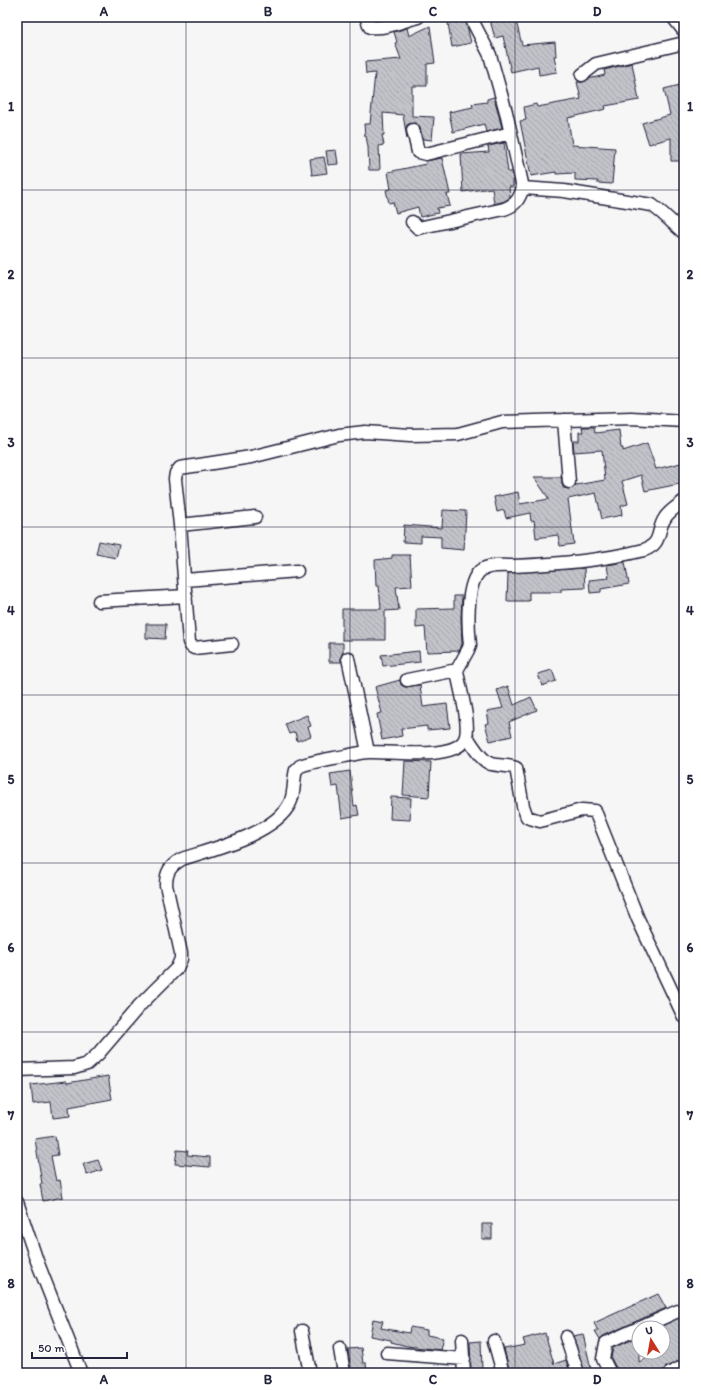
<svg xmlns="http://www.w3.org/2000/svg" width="701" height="1390" font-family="Itim,sans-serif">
	<defs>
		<pattern id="building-back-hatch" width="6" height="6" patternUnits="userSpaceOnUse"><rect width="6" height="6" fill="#c2c2c9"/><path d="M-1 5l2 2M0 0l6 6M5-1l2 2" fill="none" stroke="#a6a6ae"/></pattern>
	</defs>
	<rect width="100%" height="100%" fill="#f6f6f7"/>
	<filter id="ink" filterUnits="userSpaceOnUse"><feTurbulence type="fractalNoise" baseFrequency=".025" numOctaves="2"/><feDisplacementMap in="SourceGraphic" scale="8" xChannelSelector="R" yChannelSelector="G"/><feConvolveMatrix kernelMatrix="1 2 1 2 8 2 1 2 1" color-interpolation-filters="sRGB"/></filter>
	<g filter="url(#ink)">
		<path fill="url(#building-back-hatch)" stroke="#22223b" d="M447 17H465L471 43 452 47Z
			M489 17H515L522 45 555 42 556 56H554L557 72 539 75 538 66 511 72 503 36 495 38Z
			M430 26 435 63 427 64V86H412V116L434 117 432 140 423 139 420 128 418 125 415 123 408 124 406 127 407 139 403 115 383 113 384 135H382L384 145 379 146 380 170H369L368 147 366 136H365L364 124H370L375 73 366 74 365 62 401 59 395 43 397 42 394 32 407 28 409 36Z
			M632 63 639 100 605 106 606 109 568 118 572 145 615 148 612 184 597 183 598 181 575 180V173L556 174V172L531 176 520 121 526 120 524 107 536 104 537 107 581 99 577 82H583L588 79 605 75 604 70Z
			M684 84V161H671V138L649 144 642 123 670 115 664 89Z
			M494 97 502 128 486 132 484 124 453 132 449 112 473 107 472 104 487 102V99Z
			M504 143 508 172H512L513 178V187H509L510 197 505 201 494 204 492 188 463 192 461 154 489 152 488 146Z
			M336 150 338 164 328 165 326 151Z
			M324 157 327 173 312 175 310 159Z
			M442 158 450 194H447L450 206 437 208 438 213 420 217 418 207 396 213 393 202 389 203 386 190 391 189 388 172 426 164 425 161Z
			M582 427H594L595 433 619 430 621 448H623V451L647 443 656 469 681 463 684 483 645 491 641 475 622 481 628 504 621 506 622 515 602 519 596 493 568 499 574 544 560 546 558 535 536 538 534 520 531 521 530 513 506 518 504 510 497 512 494 497 518 492 520 504 549 499 534 477H561L563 488 569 489 573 488 576 485 605 480 602 450 574 452 573 441H579V432H583Z
			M443 510 466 511 464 550 441 548V537L421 536V543L403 542 404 525 442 528Z
			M99 541 119 545 116 558 96 554Z
			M392 555H410L412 586 396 587 399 610 385 611V640H342V609H381L379 586H376L375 560 392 558Z
			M625 562 629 584 601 589V592L590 593 589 580 609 578 607 565Z
			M584 568 585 588 561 589V592H529V601H507L508 573Z
			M454 596H462L461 618 462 644 461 647 459 651 427 652 425 627 416 628V609L454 608Z
			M146 624H166L165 639 146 638Z
			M329 643H343V652L341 656V662H329Z
			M419 651 420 662 383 666 381 655Z
			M552 670 556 681 542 686 538 674Z
			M400 680 401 685 405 687 420 685 423 707 447 704 450 728 427 730V726L401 729 402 736 382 740 377 714 382 713 375 687Z
			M508 686 514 705 531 697 537 710 509 722 512 736 490 741 485 724 489 723 487 711 503 708 497 690Z
			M307 715 311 726 308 727 311 736 297 741 295 732 289 734 285 724Z
			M405 761 431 762 429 797 403 795Z
			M350 771 354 806 357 805 359 815 342 818 338 786 332 787 330 774Z
			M391 797 411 798 410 820 390 819Z
			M108 1076 112 1099 69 1107 70 1116 53 1118 51 1102 33 1104 31 1085 66 1081 67 1083Z
			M55 1136 58 1155 51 1156 56 1181 60 1180 63 1197 43 1201 40 1184H42L35 1139Z
			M177 1150 188 1151 187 1155 210 1157V1167L175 1164Z
			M98 1160 102 1170 87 1175 83 1164Z
			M482 1224H492V1239H482Z
			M658 1294 666 1308 603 1336 600 1339 595 1331H598L594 1323Z
			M684 1315V1359L666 1367 664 1369 663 1373H617L618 1372 611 1358 613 1348 639 1336V1362L659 1352H663V1328H658Z
			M373 1319 383 1321 381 1328 409 1333 410 1327 427 1330V1335L443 1338 440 1350 407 1346 391 1342V1340L370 1336Z
			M545 1333 554 1364 566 1360 570 1373H510L504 1349 525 1345 523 1339Z
			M583 1334 592 1373H585L573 1336Z
			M481 1341 482 1371H479V1373H471L470 1342Z
			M361 1348 363 1363H366L367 1373H351L348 1349Z"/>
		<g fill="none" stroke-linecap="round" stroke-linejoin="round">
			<defs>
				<path id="minor" d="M366 17 370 27C386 29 403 21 418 17
					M472 17 473 22 490 55 506 112 523 188 564 191 652 205 662 213 684 233
					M673 17 684 31
					M582 75 596 64 684 43
					M413 130 418 152 426 154 511 133
					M412 222 418 228 504 209C516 205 519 199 523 188
					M564 420 569 482
					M180 525 255 517
					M185 580 297 571
					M99 601 186 596
					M232 644 194 648 191 646 189 642 180 525 175 479 176 473 180 468 251 457 339 435 365 432 410 435 458 434 502 422 631 418 684 421
					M348 658 368 752
					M407 680 457 670
					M466 736C474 746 480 760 491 764 500 766 508 765 516 768L523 806 527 817 540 821 582 810 595 811 638 919 684 1017
					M17 1070 74 1068 87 1064 98 1054 140 1005 177 968 181 959V953L166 885C166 872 170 866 182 859 212 849 275 834 290 803 295 793 293 780 296 770L300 766C314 761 330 759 345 756 352 755 361 752 369 752 389 751 460 762 466 736 470 720 459 687 457 670L468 650 470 645C468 627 466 588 478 573 485 564 503 566 513 566 557 564 601 561 644 550 663 543 656 531 665 518 669 511 678 506 684 501
					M17 1202 37 1261 81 1373
					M640 1328 678 1311
					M302 1331 310 1373
					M566 1337 578 1373
					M462 1340 464 1373
					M494 1341 503 1373
					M340 1349 344 1373
					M387 1353 464 1359
					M610 1373 603 1359 606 1343 639 1328
					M670 1373 684 1366"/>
			</defs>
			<use href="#minor" stroke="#22223b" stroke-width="15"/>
			<use href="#minor" stroke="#fff" stroke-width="12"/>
		</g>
	</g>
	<path fill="none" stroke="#22223b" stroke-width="1" stroke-opacity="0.55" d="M186 17V1373M350 17V1373M515 17V1373M17 190H684M17 358H684M17 527H684M17 695H684M17 863H684M17 1032H684M17 1200H684"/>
	<rect width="701" height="1390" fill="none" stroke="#fff" stroke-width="44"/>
	<g transform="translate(651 1340) rotate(349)"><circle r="19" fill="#ffffff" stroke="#a7a7b1"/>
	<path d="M0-3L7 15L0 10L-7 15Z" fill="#c8321e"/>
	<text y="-6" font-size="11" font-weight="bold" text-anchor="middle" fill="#22223b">U</text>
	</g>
	<path d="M32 1352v6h95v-6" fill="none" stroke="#22223b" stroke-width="2"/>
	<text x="38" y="1352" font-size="12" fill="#22223b" stroke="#ffffff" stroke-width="3" paint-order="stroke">50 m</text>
	<rect x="22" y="22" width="657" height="1346" fill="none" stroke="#22223b" stroke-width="1.5"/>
	<g font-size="13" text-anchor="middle" font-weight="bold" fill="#22223b">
		<text x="104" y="16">A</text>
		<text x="268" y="16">B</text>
		<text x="433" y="16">C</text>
		<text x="597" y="16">D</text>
		<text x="11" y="111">1</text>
		<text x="690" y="111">1</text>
		<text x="11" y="279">2</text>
		<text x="690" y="279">2</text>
		<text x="11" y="447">3</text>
		<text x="690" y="447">3</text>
		<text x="11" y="615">4</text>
		<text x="690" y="615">4</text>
		<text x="11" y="784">5</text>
		<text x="690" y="784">5</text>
		<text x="11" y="952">6</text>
		<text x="690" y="952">6</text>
		<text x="11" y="1120">7</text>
		<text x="690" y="1120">7</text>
		<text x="11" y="1288">8</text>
		<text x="690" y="1288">8</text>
		<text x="104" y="1384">A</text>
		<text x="268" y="1384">B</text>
		<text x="433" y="1384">C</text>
		<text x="597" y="1384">D</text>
	</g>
</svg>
